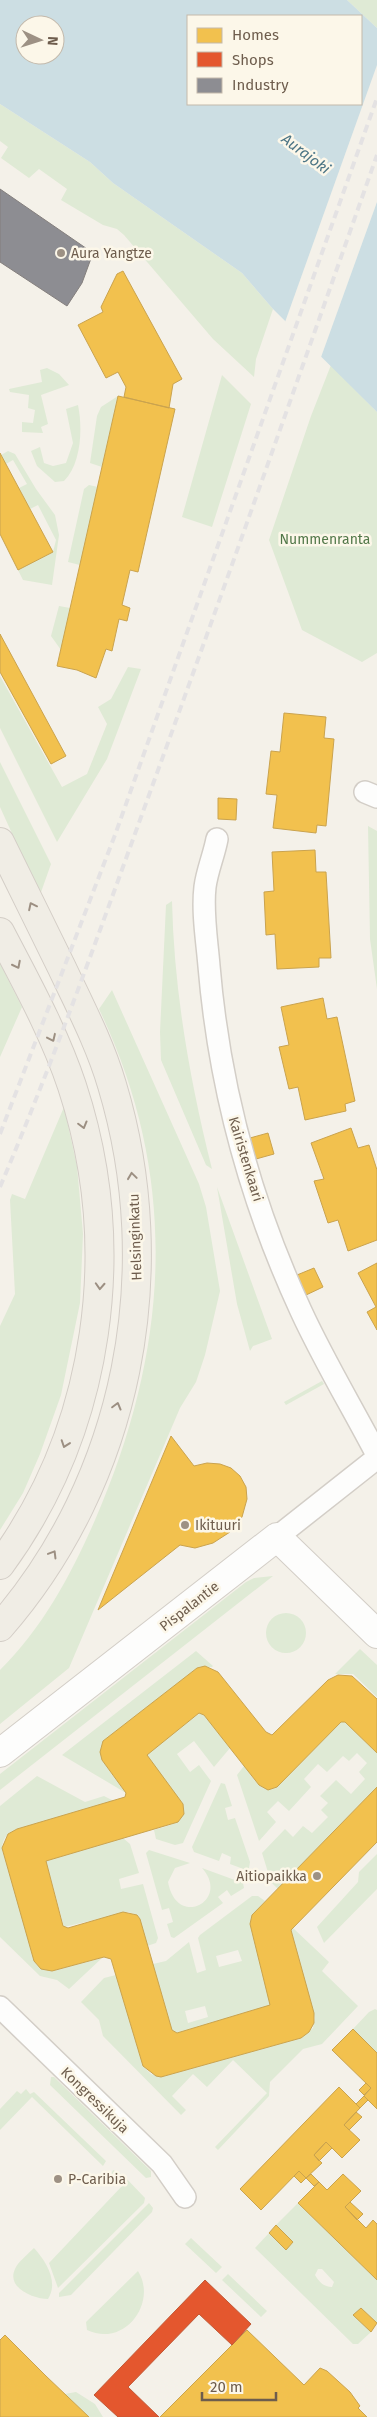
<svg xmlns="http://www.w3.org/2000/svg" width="377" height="2417" font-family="'Fira Sans',sans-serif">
	<rect width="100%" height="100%" fill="#f4f1e9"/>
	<path fill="#dfead5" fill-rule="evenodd" d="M347 0H377V28Z
		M0 104 90 162 113 183 242 273 273 309 256 359 254 377 213 339 124 235 117 229 103 225 61 200 67 189 39 169 29 178 1 158 8 147 0 141Z
		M331 365 377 412V653L362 662 302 630 269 540 311 416Z
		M47 368 59 374 69 385 41 395 48 424 41 427 43 433 22 432V422L33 423 35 410 28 408 29 395 10 392 9 389 42 382 40 370Z
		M222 375 251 404 212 527 182 517Z
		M118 396 102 467 90 463 97 416 101 407Z
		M78 405C83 429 81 464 64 481L55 482 37 466 31 451 40 447 44 463 53 466 66 463 73 443 66 409Z
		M8 451 15 454 36 489 55 515 59 535 52 585 23 580 18 570 53 552 56 540 38 505 30 509 19 488 27 484 13 460 6 464 1 455Z
		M89 485 98 487 80 565 68 562 84 489Z
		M59 606 70 608 61 650 51 636Z
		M128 667 141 669 107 759 57 842 0 728V676L62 787 87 774 107 724 98 707 111 699Z
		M0 762 51 864 40 895 0 807Z
		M368 826 377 831V989L370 939Z
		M172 901C174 992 190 1081 212 1169L206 1165 161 1060 160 1032 166 905Z
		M0 963 22 1007 0 1057Z
		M112 990 199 1184 206 1207 220 1291 205 1355 196 1382 180 1408 69 1668 0 1724V1670C42 1629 72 1573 95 1520 169 1350 181 1180 99 1009Z
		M64 1107 77 1166 83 1234 80 1303 61 1395 40 1454 23 1493 0 1530V1326L15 1294 10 1200 12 1194 25 1199Z
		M217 1187 272 1339 253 1346 250 1351 237 1304Z
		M322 1381 324 1384 286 1405 284 1402Z
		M273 1576 0 1790V1774L246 1582 254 1578Z
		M266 1633a20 20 0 1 1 40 0a20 20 0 1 1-40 0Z
		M360 1649 377 1665V1697L353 1674H335Z
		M196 1651 213 1666 212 1667 197 1668 103 1741C97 1762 114 1776 126 1793L62 1755Z
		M200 1713 204 1715 230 1748 214 1767 194 1741 177 1754 190 1772 199 1765 211 1781 183 1843 175 1845 156 1839 154 1830C168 1826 187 1823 183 1804L147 1757 148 1753Z
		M341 1722H345L377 1753V1787L278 1889 271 1882 262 1853 285 1829 293 1837 303 1826 312 1833 328 1817 321 1810 328 1803 320 1796 336 1780 351 1794 365 1779 359 1772 367 1763 357 1753 349 1761 343 1756 327 1772 318 1764 304 1779 311 1787 289 1811 278 1801 267 1812 276 1822 259 1841 237 1775 244 1766C253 1777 261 1795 277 1787Z
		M37 1776 85 1802 104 1796 114 1801 17 1829C6 1833 0 1842 3 1853L37 1965 52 1971 102 1958 69 1989 57 1980 40 1976 0 1937V1806Z
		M221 1783 225 1784 232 1806 225 1808 228 1820 235 1818 250 1862 249 1868 246 1870 230 1864 231 1857 222 1853 219 1861 194 1852 192 1847Z
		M123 1838 130 1844 139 1873 119 1879 121 1889 143 1884 158 1938 156 1943 147 1946 137 1915 128 1912 64 1927 46 1861Z
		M149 1850 190 1863 175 1868 168 1882C177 1930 231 1900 202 1868L243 1883 244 1888 231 1896 227 1890 218 1897 223 1903 174 1938 171 1937 167 1924 173 1922 169 1908 162 1910 146 1853Z
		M377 1854V1889L324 1943 317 1927 358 1882 359 1872Z
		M252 1896H258L265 1901 252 1915 250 1924 271 2004 269 2007 177 2033 172 2030 153 1964 166 1961 189 1942 197 1973 206 1970 198 1938 200 1935ZM238 1950 242 1961 219 1967 216 1956ZM205 2006 208 2017 188 2023 185 2011Z
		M293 1928 329 1962 322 1971 358 2006 322 2044 303 2049 270 2082 269 2096 218 2150 215 2147 267 2093 233 2060 207 2087 193 2074 172 2096 186 2110 181 2115 103 2036 99 2020 81 2002 104 1978 116 1975 143 2066 151 2074 161 2077 301 2038 313 2028 315 2018 291 1930Z
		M375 2009 377 2010V2053L353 2029 369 2012Z
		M51 2077H54L151 2171V2177L146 2178 50 2085Z
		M26 2089 30 2094 34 2092 106 2161 103 2166 32 2097 0 2130V2109L17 2091 21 2094Z
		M113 2170 123 2175 145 2198 144 2203 58 2288 49 2263 123 2185 111 2174Z
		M149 2203 153 2208 152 2212 71 2295 59 2297V2293Z
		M298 2203 377 2280V2323L361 2308 354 2316 371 2332 358 2344H353L255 2248 269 2233 286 2249 293 2242 276 2225ZM318 2269H322L334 2282 332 2287C324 2287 319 2282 315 2275Z
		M191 2238 222 2267 216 2273 185 2244Z
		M34 2248C46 2261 59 2282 48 2299 34 2299 6 2288 15 2269 18 2262 28 2254 34 2248Z
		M138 2271C158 2303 124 2348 87 2330L86 2322Z
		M228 2274 267 2311 261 2317 222 2280Z
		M76 2392 95 2404 103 2417H89L65 2394Z"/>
	<path fill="#ccdee3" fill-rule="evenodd" d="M0 0H347L377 28V412L273 309 242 273 113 183 90 162 0 104ZM188 16H361V104H188ZM25 25H55V55H25Z"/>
	<path fill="#f4f1e9" d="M377 65V202L320 360 284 325Z"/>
	<path fill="#f2c14e" stroke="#caa34e" d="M123 271 182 379 173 384 169 408 124 397 126 387 118 372 106 378 78 325 103 312 101 307 117 274Z
		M118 396 175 409 138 572 130 570 122 605 130 608 127 621 119 619 112 651 106 649 96 678 77 670 57 666Z
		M0 453 53 552 18 570 0 534Z
		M0 634 66 756 51 764 0 672Z
		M284 713 326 717 324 738 334 739 326 826 317 825 316 833 273 828 277 795 266 794 271 751 280 752Z
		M218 798 237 799 236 820 218 819Z
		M315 850 316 872H326L331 958H319V967L277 969 275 934 266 935 264 892 274 891 272 852Z
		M323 998 327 1019 337 1017 355 1101 345 1104 346 1111 305 1120 298 1087 289 1089 279 1047 289 1045 281 1007Z
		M351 1128 358 1148 369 1145 377 1170V1240L348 1251 338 1220 328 1223 314 1181 324 1179 311 1143Z
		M268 1133 274 1154 256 1159 250 1138Z
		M377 1263V1330L367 1312 376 1307 358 1273Z
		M314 1268 323 1287 306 1295 297 1275Z
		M171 1436 194 1466 207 1463 220 1464 231 1468 240 1476 246 1487 247 1499 242 1517 230 1532 213 1543 195 1548 180 1545 98 1610Z
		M205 1666 218 1672 266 1732 272 1735 328 1680 338 1675 352 1676 377 1699V1753L345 1722H341L277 1787 268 1790 259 1785 204 1715 199 1713 147 1755 183 1804 184 1814 178 1822 46 1861 63 1926 68 1928 123 1912 137 1915 140 1919 172 2030 177 2033 270 2005 250 1924 252 1915 377 1787V1842L291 1930 314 2013V2023L309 2032 301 2038 161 2077 156 2076 143 2066 111 1959 104 1957 52 1971 41 1969 34 1961 2 1848 8 1834 17 1829 125 1797 126 1793 102 1760 100 1752 103 1741 197 1668Z
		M353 2029 377 2053V2109L364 2096 371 2088 332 2050Z
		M366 2083 371 2088 364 2095 359 2090Z
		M339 2087 360 2108 344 2125 360 2140 342 2158 326 2142 314 2155 322 2163 306 2178 299 2171 261 2210 240 2189Z
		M364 2096 368 2100 360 2108 356 2104Z
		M356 2112 362 2117 349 2130 344 2125Z
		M326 2142 332 2148 319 2161 314 2155Z
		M299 2171 306 2178 301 2183 294 2176Z
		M311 2174 319 2182 314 2186 306 2178Z
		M343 2174 361 2191 345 2207 366 2228 373 2220 377 2224V2280L298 2203 319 2182 327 2190Z
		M350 2202 363 2214 357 2220 345 2207Z
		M276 2225 293 2242 286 2250 269 2233Z
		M361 2308 377 2323 371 2332 353 2315Z
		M247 2330 304 2385 320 2368 327 2371 350 2392 360 2406 358 2408 367 2417H160Z
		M5 2335 46 2376 89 2417H0V2340Z"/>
	<path fill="#e4572e" stroke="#c15937" d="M205 2280 251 2324 232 2345 199 2314 128 2387 159 2417H118L94 2395Z"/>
	<path fill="#8d8d92" stroke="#847f7d" d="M0 189 93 253 82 283 67 306 0 262Z"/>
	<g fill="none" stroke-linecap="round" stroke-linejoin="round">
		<defs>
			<path id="street" d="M365 792 377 797
				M217 839C214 855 207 871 205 887 202 912 207 941 209 966 219 1085 251 1203 301 1311 324 1361 352 1407 377 1455
				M277 1537 377 1458
				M0 2007 162 2164 185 2197"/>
			<path id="secondary" d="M0 1753 277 1537 377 1634"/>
			<path id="primary" d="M0 842C21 884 41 926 62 968 80 1006 100 1044 112 1085 168 1271 129 1479 0 1627
				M0 932C26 982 54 1032 72 1086 125 1247 101 1427 0 1565"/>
		</defs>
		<use href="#street" stroke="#d3cec7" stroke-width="24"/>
		<use href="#secondary" stroke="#d3cec7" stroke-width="30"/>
		<use href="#primary" stroke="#d3cdc6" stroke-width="30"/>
		<use href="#street" stroke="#fdfdfc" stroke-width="21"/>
		<use href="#secondary" stroke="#fdfdfc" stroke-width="28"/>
		<use href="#primary" stroke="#f0ede5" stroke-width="28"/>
		<path stroke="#e4e2e3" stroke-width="4" stroke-dasharray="8 5" stroke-linecap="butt" d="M0 1134 115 835 377 98
			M0 1187C56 1055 104 919 153 784 229 575 303 365 377 155"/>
	</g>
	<defs><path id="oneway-chevron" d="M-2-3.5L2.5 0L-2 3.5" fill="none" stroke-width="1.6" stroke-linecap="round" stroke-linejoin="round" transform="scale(1.25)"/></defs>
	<g stroke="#9c8f82">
		<use href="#oneway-chevron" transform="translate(32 906) rotate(-116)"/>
		<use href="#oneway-chevron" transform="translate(17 965) rotate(63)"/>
		<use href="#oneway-chevron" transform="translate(52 1038) rotate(65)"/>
		<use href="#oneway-chevron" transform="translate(83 1125) rotate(75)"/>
		<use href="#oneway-chevron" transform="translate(132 1176) rotate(-98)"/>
		<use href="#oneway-chevron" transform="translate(100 1286) rotate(93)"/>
		<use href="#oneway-chevron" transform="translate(117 1406) rotate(-75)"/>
		<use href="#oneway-chevron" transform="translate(65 1444) rotate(109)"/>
		<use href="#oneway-chevron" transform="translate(53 1554) rotate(-59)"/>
	</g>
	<g fill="#9d9184" stroke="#fcf7e9" stroke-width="2">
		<circle cx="61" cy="253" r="5"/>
		<circle cx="185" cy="1525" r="5"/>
		<circle cx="317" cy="1876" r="5"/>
		<circle cx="58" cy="2179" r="5"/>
	</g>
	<g text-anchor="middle" stroke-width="5" stroke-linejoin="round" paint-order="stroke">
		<g font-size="14" fill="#6e5d4d" stroke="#fcf7e9" text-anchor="start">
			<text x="71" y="258">Aura Yangtze</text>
			<text x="195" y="1530">Ikituuri</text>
			<text x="307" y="1881" text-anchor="end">Aitiopaikka</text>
			<text x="68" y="2184">P-Caribia</text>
		</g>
		<g font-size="14" fill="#527849" stroke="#fcf7e9">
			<text x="325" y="544">Nummenranta</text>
		</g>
		<g font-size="14" fill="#6e5d4d" stroke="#fcf7e9">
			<text transform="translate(246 1159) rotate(73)" y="5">Kairistenkaari</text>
			<text transform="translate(135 1237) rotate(-92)" y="5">Helsinginkatu</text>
			<text transform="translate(189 1606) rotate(-38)" y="5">Pispalantie</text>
			<text transform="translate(95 2100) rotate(44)" y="5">Kongressikuja</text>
		</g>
		<g font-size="15" font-style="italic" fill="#4c7585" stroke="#fcf7e9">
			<text transform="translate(306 154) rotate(37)" y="5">Aurajoki</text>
		</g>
	</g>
	<rect x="187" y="15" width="175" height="90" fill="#fcf7e9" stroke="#c3b9ab"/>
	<rect x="197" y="28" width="25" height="15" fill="#f2c14e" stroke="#c3b9ab"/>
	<text x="232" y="40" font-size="15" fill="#6e5d4d">Homes</text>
	<rect x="197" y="52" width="25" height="15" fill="#e4572e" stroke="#c3b9ab"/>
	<text x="232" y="65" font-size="15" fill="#6e5d4d">Shops</text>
	<rect x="197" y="78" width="25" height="15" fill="#8d8d92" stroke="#c3b9ab"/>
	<text x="232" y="90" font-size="15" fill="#6e5d4d">Industry</text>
	<g transform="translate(40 40) rotate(94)"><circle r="24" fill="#fcf7e9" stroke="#c3b9ab"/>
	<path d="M0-4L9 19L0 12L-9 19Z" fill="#9d9184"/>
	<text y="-8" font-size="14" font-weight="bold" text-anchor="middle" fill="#6e5d4d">N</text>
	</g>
	<path d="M202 2392v8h74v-8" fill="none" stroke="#6e5d4d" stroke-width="2.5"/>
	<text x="210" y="2392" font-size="15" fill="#6e5d4d" stroke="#fcf7e9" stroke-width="4" paint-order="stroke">20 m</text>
</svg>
